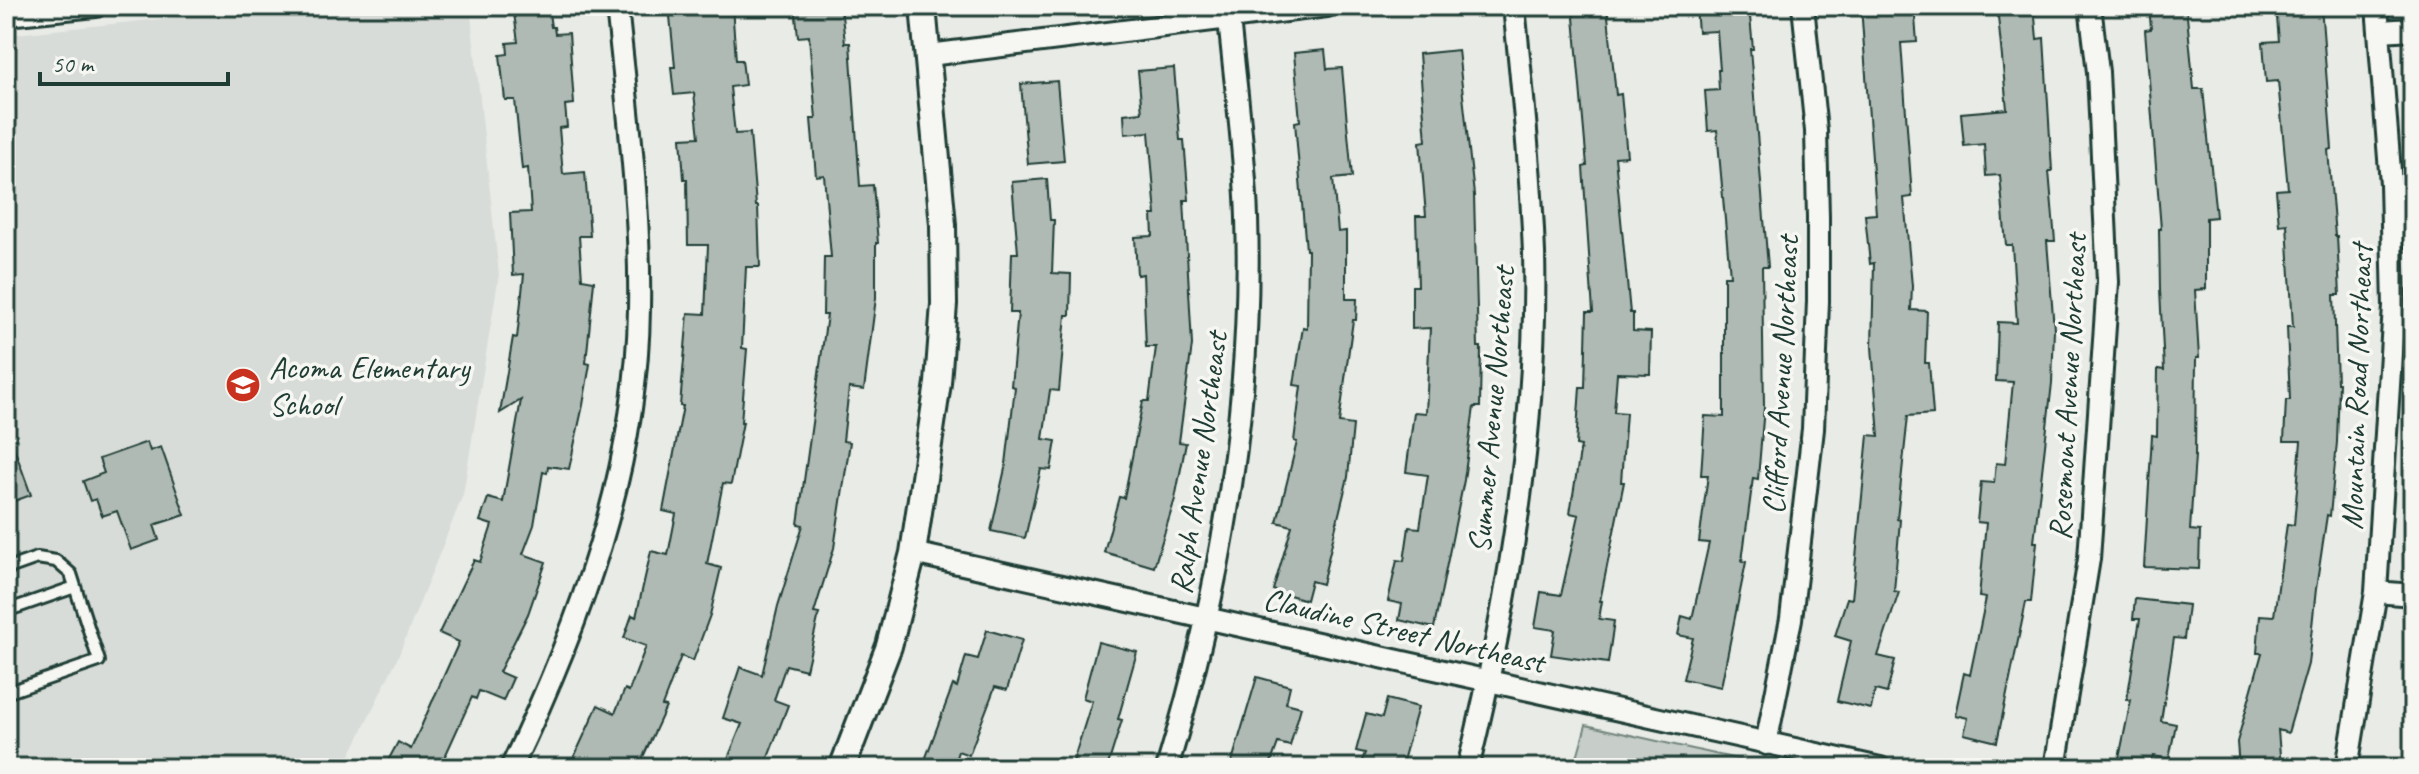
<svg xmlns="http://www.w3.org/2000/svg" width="2419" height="774" font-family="Caveat,sans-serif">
	<rect width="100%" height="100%" fill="#e9ebe7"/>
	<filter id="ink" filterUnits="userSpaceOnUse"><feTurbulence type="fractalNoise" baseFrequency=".0125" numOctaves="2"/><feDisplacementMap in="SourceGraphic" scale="16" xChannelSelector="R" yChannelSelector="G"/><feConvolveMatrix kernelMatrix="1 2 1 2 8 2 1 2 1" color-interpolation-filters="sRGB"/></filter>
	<g filter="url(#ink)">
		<path fill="#d8dcd8" d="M285 6H470L499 275 463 495 398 657 344 768H6V35Z"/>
		<path fill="#c7cec9" stroke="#73867e" stroke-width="2" d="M1586 725 1777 768H1574Z"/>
		<path fill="#b0bab5" stroke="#1f3d34" stroke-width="2" d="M513 6H548L551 27H554L555 34 569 33 574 104 565 105 567 127 559 128 563 174 585 172 590 236H579L582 279 594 281 586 363 590 364 583 405 569 469 548 466 547 473 543 472 534 525 523 554 546 562 528 614 499 672 513 678 503 701 479 691 476 699 472 697 442 763 451 768H384L398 742 411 749 459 642 439 633 474 560 480 562 492 525 480 521 488 498 503 502 521 400 500 413 513 337 517 338 524 274 513 275 510 213 531 212 528 168 522 169 515 100H505L500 55 508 54 507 43 518 42Z
			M669 6H732L736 60H742L745 85 730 87 735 134 750 133 756 206H758L760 267H746L742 348 747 349 741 422H743L731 484 723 483 707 564 721 568 710 615 693 661 681 656 662 706 666 707 638 768H569L598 705 615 713 625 689 629 691 646 646 624 638 632 615 636 617 651 551 668 555 676 514 663 511 683 406H680L688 313 705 314 708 245H688L687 179H684L681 138 699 137 694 93 674 95 671 67H675Z
			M795 6H841L845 43H850L860 186 873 185 878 243H876V298L864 390 849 388 843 441 850 442 834 548 814 613 819 614 806 670 786 665 774 700 788 705 764 768H724L742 724 723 718 740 667 762 675 778 606 803 525 798 524 827 315H823L824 257H831L824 175 816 176 811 119H816L809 36 798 37Z
			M1573 6H1607L1616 95 1621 94 1627 156 1615 157 1630 313H1633V331L1651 332 1650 374 1617 373 1614 412 1626 413 1621 482H1624L1600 601H1602L1599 619 1614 621 1608 663 1551 655 1555 630 1535 627 1541 592 1561 595 1579 515 1570 513 1581 446 1576 445 1580 387H1585L1587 312H1593L1583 167 1587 166Z
			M1722 6H1749L1753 49H1750L1768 267H1762L1764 407 1758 479 1753 478 1742 561 1746 562 1721 687 1683 679 1693 638 1678 635 1682 616 1692 619 1709 543 1699 542 1708 475H1701L1705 416 1724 417V276H1730L1717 130 1708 131 1705 91 1719 90 1718 70H1720L1717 31 1698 32 1696 8Z
			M1861 6H1914L1917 42 1901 43 1912 197 1904 198 1912 286 1911 310 1927 311 1925 363H1929L1933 414 1908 416 1897 519 1900 520 1894 591 1899 592 1878 656 1895 660 1887 693 1875 690 1871 709 1837 701 1851 641 1835 636 1847 598 1852 599 1868 435 1879 436 1872 347 1874 263 1870 264 1865 215 1876 214Z
			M1997 6H2034L2037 39 2044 38 2052 171H2049L2055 241H2047L2054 329 2052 383 2034 542H2037L2031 602H2026L1997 742 1964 734 1968 718 1955 715 1964 673 1970 675 1986 598 1979 597 1986 523 1977 522 1981 482 1994 483 1996 463 2005 464 2013 382 1996 381 1998 322 2017 323 2012 245H2006L2000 175 1986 176 1984 144 1964 146 1961 113 2007 109Z
			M2149 6H2186L2194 89H2203L2212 177 2216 217 2206 218V289L2195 290 2199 358H2196L2195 456 2190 530 2200 531 2199 569 2144 567 2152 435 2157 436 2158 369 2164 370 2160 290 2159 229H2161L2145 30 2151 29Z
			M2276 6H2320L2322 18 2332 149 2328 150 2335 236H2337L2340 295H2334L2337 383H2339L2337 442 2330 516 2327 515 2316 589 2308 664 2288 733 2278 730 2281 768H2239L2237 742 2262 653H2257L2260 615 2274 616 2287 524 2294 525 2301 441H2284L2286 400H2290L2287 327H2293L2287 224 2279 225 2276 190 2288 189 2278 81 2266 82 2263 42 2279 41Z
			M1325 50 1327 69 1342 68 1352 177 1333 179 1338 232 1346 231V299H1357L1356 320H1353L1339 423 1353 425 1348 477 1322 584 1311 581 1306 600 1273 590 1292 526 1277 522 1297 442 1294 441 1301 386 1294 385 1303 327 1307 328 1308 250H1306L1295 122 1300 121 1294 53Z
			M1458 50 1474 195 1478 347H1481L1480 407H1474L1464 480 1434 628 1399 620 1402 604 1388 601 1397 560 1404 561 1409 527 1420 528 1428 475 1406 472 1414 412 1426 413 1430 328 1412 329V286H1418L1416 216H1426L1420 142 1426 141 1419 54Z
			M1174 68 1180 140H1184L1189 200H1184L1192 345 1179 442 1186 443 1175 499 1154 567 1104 552 1119 497 1124 498 1143 401H1149L1156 347H1146L1143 274 1137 275 1135 237 1153 236 1152 215H1156L1149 132 1125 134 1124 114 1142 112 1138 71Z
			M1057 81 1064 161 1028 164 1021 84Z
			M1047 179 1050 220H1054L1052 273 1071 274 1070 315H1066L1059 391 1050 390 1043 439 1056 441 1051 470 1041 469 1025 538 991 531 1006 464 1015 387 1011 386 1018 313H1010L1012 253H1018L1012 182Z
			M6 434H9L31 495 6 504Z
			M147 442 150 451 161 447 185 515 154 525 159 540 131 550 117 511 102 516 96 499 90 501 83 481 104 473 99 459Z
			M2135 599 2188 605 2184 639 2174 638 2161 721 2176 724 2169 759 2153 756 2150 768H2117L2131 700H2127L2140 619H2133Z
			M987 630 1022 640 1007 690 995 687 969 755 958 751 953 768H922L953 685 957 687 966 656 978 659Z
			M1098 642 1137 652 1118 719 1122 720 1107 768H1071L1092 701 1083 698Z
			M1257 677 1290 686 1286 703 1301 707 1290 746 1278 743 1269 768H1230Z
			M1387 699 1418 707 1401 768H1359L1365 753 1356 751 1366 714 1382 718Z"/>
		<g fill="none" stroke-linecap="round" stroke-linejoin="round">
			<defs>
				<path id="service" d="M6 569 37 558 56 561 71 574 99 661 6 693
					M6 611 75 587"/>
				<path id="minor" d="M6 15 96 6
					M2380 31 2413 29
					M929 55 1327 6
					M913 553 1880 768
					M2376 592 2413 595
					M1766 744 1791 619 1813 429 1818 301V217L1816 131 1803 6
					M511 768C580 624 637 471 639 309 641 208 627 107 617 6
					M1167 768C1221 589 1253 405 1247 218 1245 151 1235 84 1229 18
					M1468 768C1509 601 1538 426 1534 253 1531 171 1522 88 1514 6
					M2055 768 2089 559 2108 282 2098 72 2090 6
					M2347 768 2376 592 2394 306 2391 184 2377 6"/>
				<path id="tertiary" d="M842 768 889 646 913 553 938 383 944 304 943 225 923 6"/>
			</defs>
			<use href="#service" stroke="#1f3d34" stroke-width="16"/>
			<use href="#minor" stroke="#1f3d34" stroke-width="26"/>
			<use href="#tertiary" stroke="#1f3d34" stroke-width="30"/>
			<use href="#service" stroke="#f6f6f2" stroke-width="10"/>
			<use href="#minor" stroke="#f6f6f2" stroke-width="20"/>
			<use href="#tertiary" stroke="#f6f6f2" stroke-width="24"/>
		</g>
	</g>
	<defs>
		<symbol id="school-disc" viewBox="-11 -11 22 22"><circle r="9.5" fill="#c8321e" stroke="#f6f6f2"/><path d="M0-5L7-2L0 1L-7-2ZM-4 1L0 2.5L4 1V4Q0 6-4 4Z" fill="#fff"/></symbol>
	</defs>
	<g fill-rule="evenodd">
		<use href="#school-disc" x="223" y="365" width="40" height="40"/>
	</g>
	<g text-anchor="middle" stroke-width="7" stroke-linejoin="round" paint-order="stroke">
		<g font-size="32" fill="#1f3d34" stroke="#f6f6f2" text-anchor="start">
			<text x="269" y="378">Acoma Elementary<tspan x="269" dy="37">School</tspan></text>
		</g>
		<g font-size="32" fill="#1f3d34" stroke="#f6f6f2">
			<text transform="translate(1780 375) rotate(-87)" y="11">Clifford Avenue Northeast</text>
			<text transform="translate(2067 387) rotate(-87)" y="11">Rosemont Avenue Northeast</text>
			<text transform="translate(2356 387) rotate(-88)" y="11">Mountain Road Northeast</text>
			<text transform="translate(1491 410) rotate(-85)" y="11">Summer Avenue Northeast</text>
			<text transform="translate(1198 463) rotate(-82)" y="11">Ralph Avenue Northeast</text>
			<text transform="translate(1404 630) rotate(13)" y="11">Claudine Street Northeast</text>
		</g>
	</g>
	<rect width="2419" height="774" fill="none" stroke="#f6f6f2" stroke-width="32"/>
	<rect x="16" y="16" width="2387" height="742" fill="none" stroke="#1f3d34" stroke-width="3" filter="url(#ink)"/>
	<path d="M40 72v12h188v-12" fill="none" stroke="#1f3d34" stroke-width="4"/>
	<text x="52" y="72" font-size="24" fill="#1f3d34" stroke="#f6f6f2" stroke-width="6" paint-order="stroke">50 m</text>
</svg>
